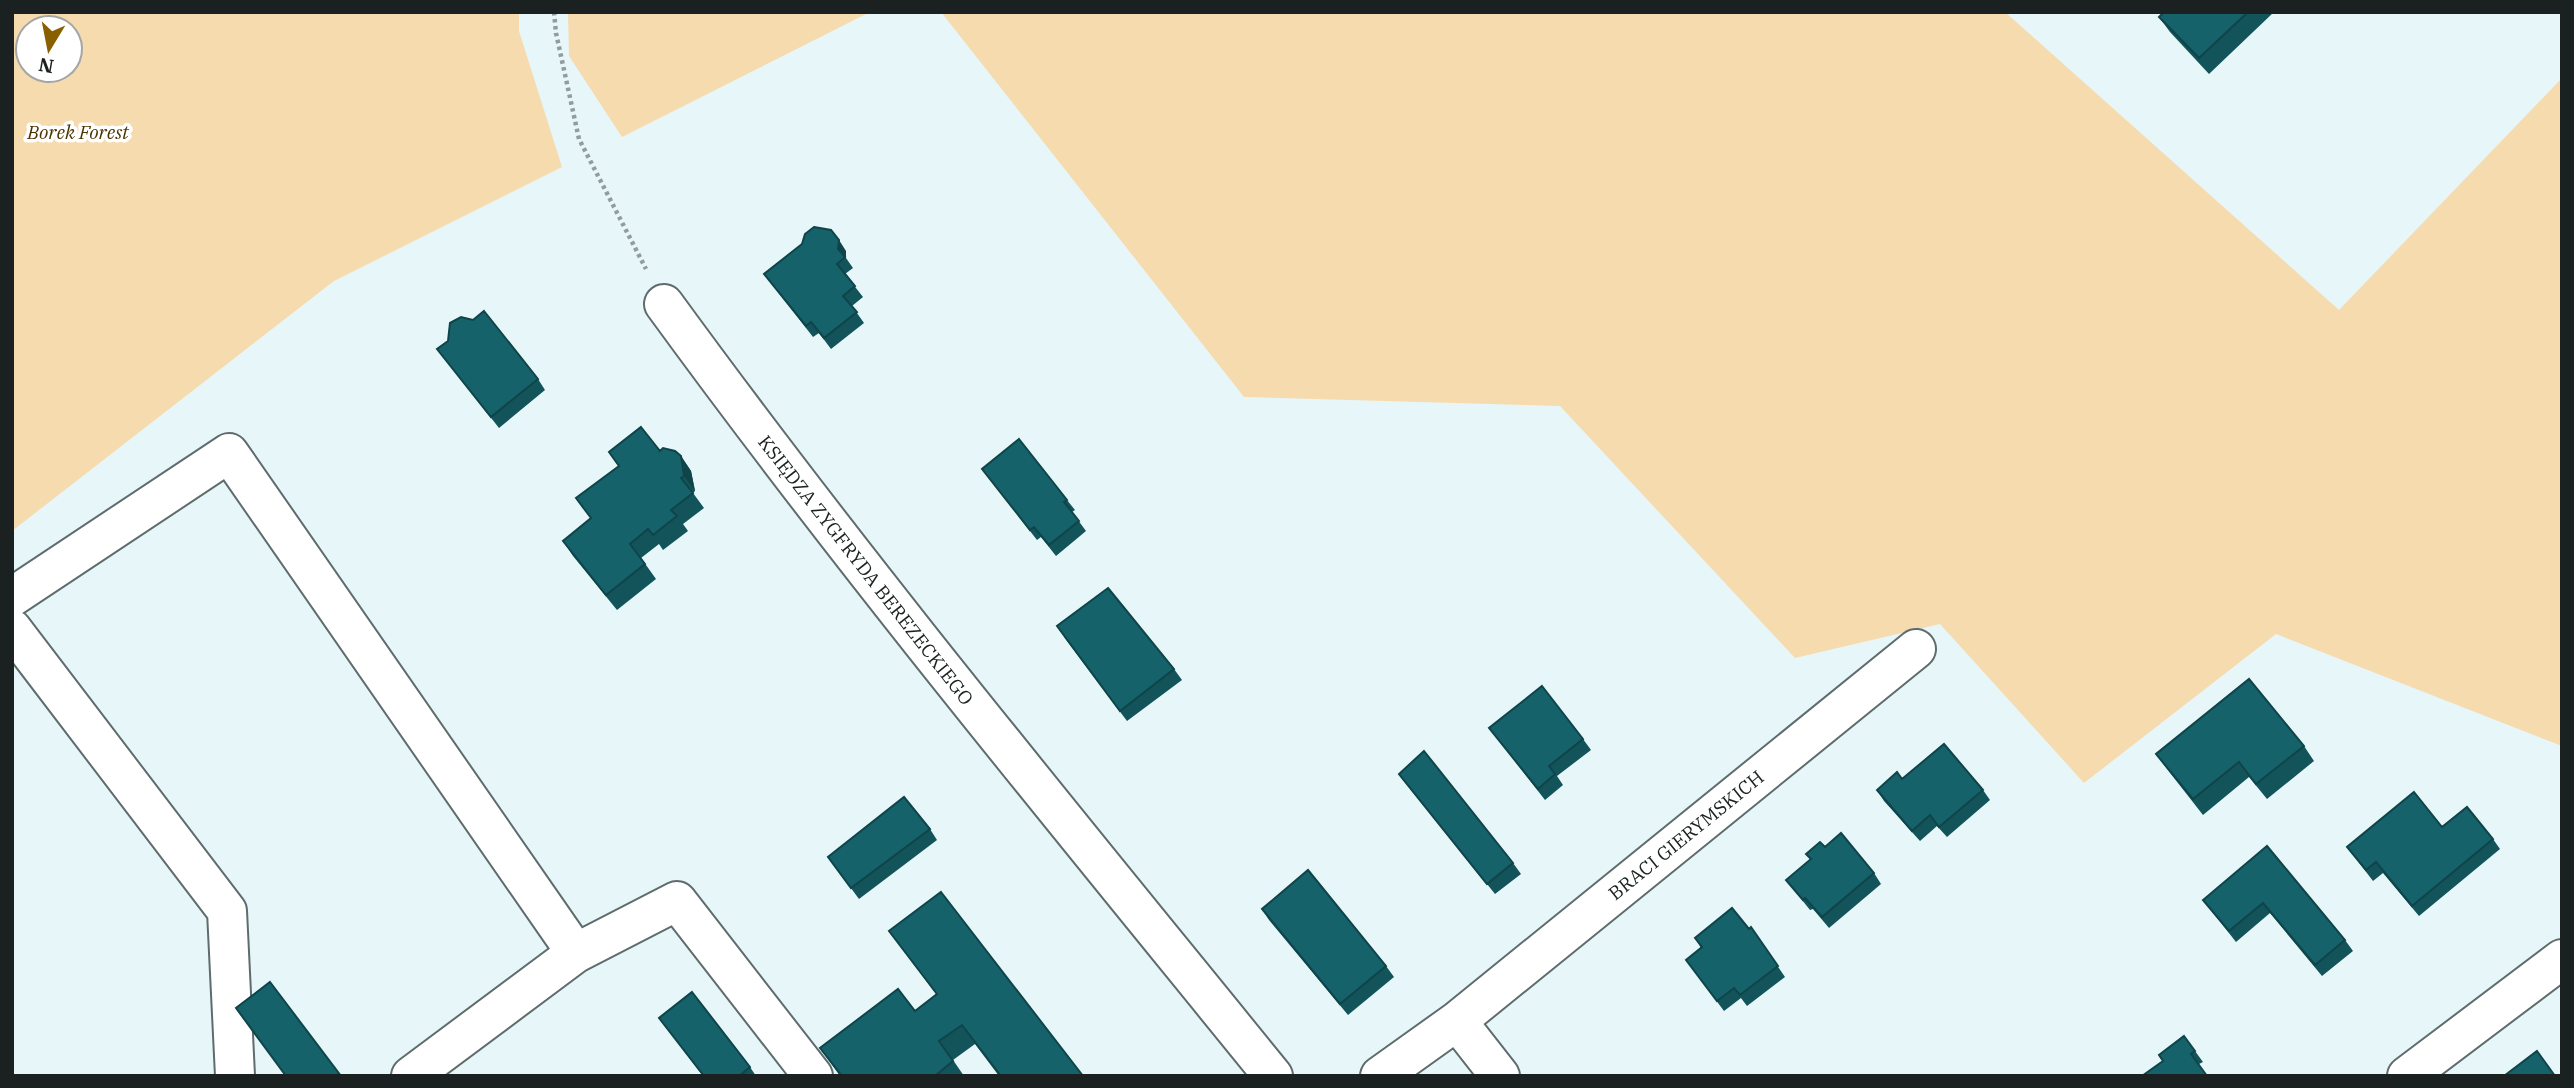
<svg xmlns="http://www.w3.org/2000/svg" width="2574" height="1088" font-family="'IBM Plex Serif',serif">
	<rect width="100%" height="100%" fill="#e7f6f8"/>
	<path fill="#f6dbaf" fill-rule="evenodd" d="M12 12H519V31L562 167 334 281 12 531ZM28 28H70V70H28Z
		M568 12H870L622 137 569 56Z
		M941 12H2005L2339 310 2562 78V746L2276 634 2084 783 1940 624 1795 658 1560 406 1244 397Z"/>
	<g fill="none" stroke-linecap="round" stroke-linejoin="round">
		<defs>
			<path id="minor" d="M664 304C857 569 1066 821 1273 1076
				M12 597 229 453 576 953
				M12 629 227 911 235 1076
				M1457 1021 1916 649
				M411 1076 576 953 677 901 813 1076
				M1380 1076 1457 1021 1500 1076
				M2407 1076 2562 959"/>
		</defs>
		<use href="#minor" stroke="#5f6c6e" stroke-width="42"/>
		<path stroke="#919c9d" stroke-width="4.5" stroke-dasharray="3.5 3.5" stroke-linecap="butt" d="M554 12 556 33 579 139 646 269"/>
		<use href="#minor" stroke="#fff" stroke-width="38"/>
	</g>
	<path fill="#13545b" d="M2164 12H2274L2209 74 2170 32 2159 17Z
		M802 244 846 251V258L853 268 845 274 863 297 852 306 864 323 831 349 819 333 813 337 764 274Z
		M437 349 538 379 545 390 499 428Z
		M660 451 681 456 691 471 695 491 693 493 704 508 683 524 688 531 663 550 659 544 641 558 656 579 617 610 573 556 563 541 591 519 576 498Z
		M982 469 1067 500 1075 510 1072 512 1086 531 1056 556 1041 537 1037 540Z
		M1064 637 1174 669 1182 680 1127 721Z
		M1489 728 1583 739 1591 750 1557 776 1563 785 1545 800Z
		M2304 746 2314 761 2267 799 2249 777 2203 815 2167 769 2156 754Z
		M1399 774 1513 863 1521 874 1495 894Z
		M1902 779 1983 790 1990 800 1947 837 1937 826 1920 841 1884 801 1877 790Z
		M2442 827 2493 839 2500 849 2419 916 2383 873 2373 881 2347 847Z
		M930 829 937 840 859 899 828 857Z
		M2267 846 2345 940 2353 951 2322 976 2270 913 2236 942 2203 900Z
		M1825 847 1874 873 1881 884 1829 928 1813 909 1810 910 1786 880Z
		M1262 909 1386 966 1394 977 1348 1015 1269 920Z
		M1751 927 1785 977 1747 1006 1741 998 1724 1011 1686 960 1701 948 1695 938 1749 929Z
		M889 931 1083 1076H999L975 1044 953 1060 964 1076H840L820 1048 915 1011 936 994Z
		M659 1018 750 1067 756 1076H703Z
		M2184 1036 2203 1062 2199 1064 2163 1061Z"/>
	<path fill="#0f454a" d="M839 240 846 251V258L838 249Z
		M681 456 691 471 695 491 684 476Z"/>
	<path fill="#16626a" stroke="#0f454a" stroke-width="2" d="M2164 12H2248L2199 58 2159 17Z
		M814 227 831 230 839 240 838 249 845 257 837 264 855 286 843 296 857 312 824 338 811 322 806 326 764 274 802 244 805 234Z
		M484 311 538 379 491 417 437 349 448 341 450 323 461 317 473 320Z
		M641 427 660 451 663 448 675 451 681 456 684 476 681 478 693 493 671 510 677 516 653 535 648 529 630 544 645 564 606 595 563 541 591 518 576 498 619 466 609 452Z
		M1019 439 1067 500 1064 502 1079 521 1049 545 1034 527 1030 530 982 469Z
		M1108 588 1174 669 1120 711 1057 626Z
		M2249 679 2304 746 2256 784 2239 762 2193 799 2156 754Z
		M1542 686 1583 739 1549 766 1555 774 1538 789 1489 728Z
		M1944 744 1983 790 1939 827 1930 815 1912 831 1877 790 1897 772 1902 779Z
		M1424 751 1513 863 1487 884 1399 774Z
		M2414 792 2442 827 2467 807 2493 839 2412 906 2376 862 2366 870 2347 847Z
		M904 797 930 829 851 888 828 857Z
		M1841 833 1874 873 1822 917 1805 898 1803 900 1786 880 1811 859 1806 854 1820 842 1825 847Z
		M2267 846 2345 940 2315 965 2263 903 2229 931 2203 900Z
		M1308 870 1386 966 1340 1004 1262 909Z
		M941 892 1083 1076H1001L962 1025 939 1041 953 1061 935 1076H842L820 1048 898 989 915 1011 937 994 889 931Z
		M1732 908 1749 929 1751 927 1778 966 1740 995 1734 988 1717 1001 1686 960 1702 947 1695 938Z
		M270 982 341 1076H286L236 1008Z
		M692 992 750 1067 739 1076H704L659 1018Z
		M2184 1036 2195 1051 2191 1054 2207 1076H2142L2163 1061 2159 1055Z
		M2537 1051 2555 1076H2504Z"/>
	<g text-anchor="middle" stroke-width="7" stroke-linejoin="round" paint-order="stroke">
		<g font-size="19" font-style="italic" fill="#4c3400" stroke="#fff">
			<text x="78" y="139">Borek Forest</text>
		</g>
		<g font-size="19" fill="#1b2021" stroke="#fff">
			<text transform="translate(866 570) rotate(52)" y="7">KSIĘDZA ZYGFRYDA BEREZECKIEGO</text>
			<text transform="translate(1686 835) rotate(-39)" y="7">BRACI GIERYMSKICH</text>
		</g>
	</g>
	<rect width="2574" height="1088" fill="none" stroke="#1b2021" stroke-width="28"/>
	<g transform="translate(49 49) rotate(190)"><circle r="33" fill="#ffffff" stroke="#a4a6a6" stroke-width="2"/>
	<path d="M0-5L12 26L0 18L-12 26Z" fill="#886000"/>
	<text y="-10" font-size="19" font-weight="bold" text-anchor="middle" fill="#1b2021">N</text>
	</g>
</svg>
